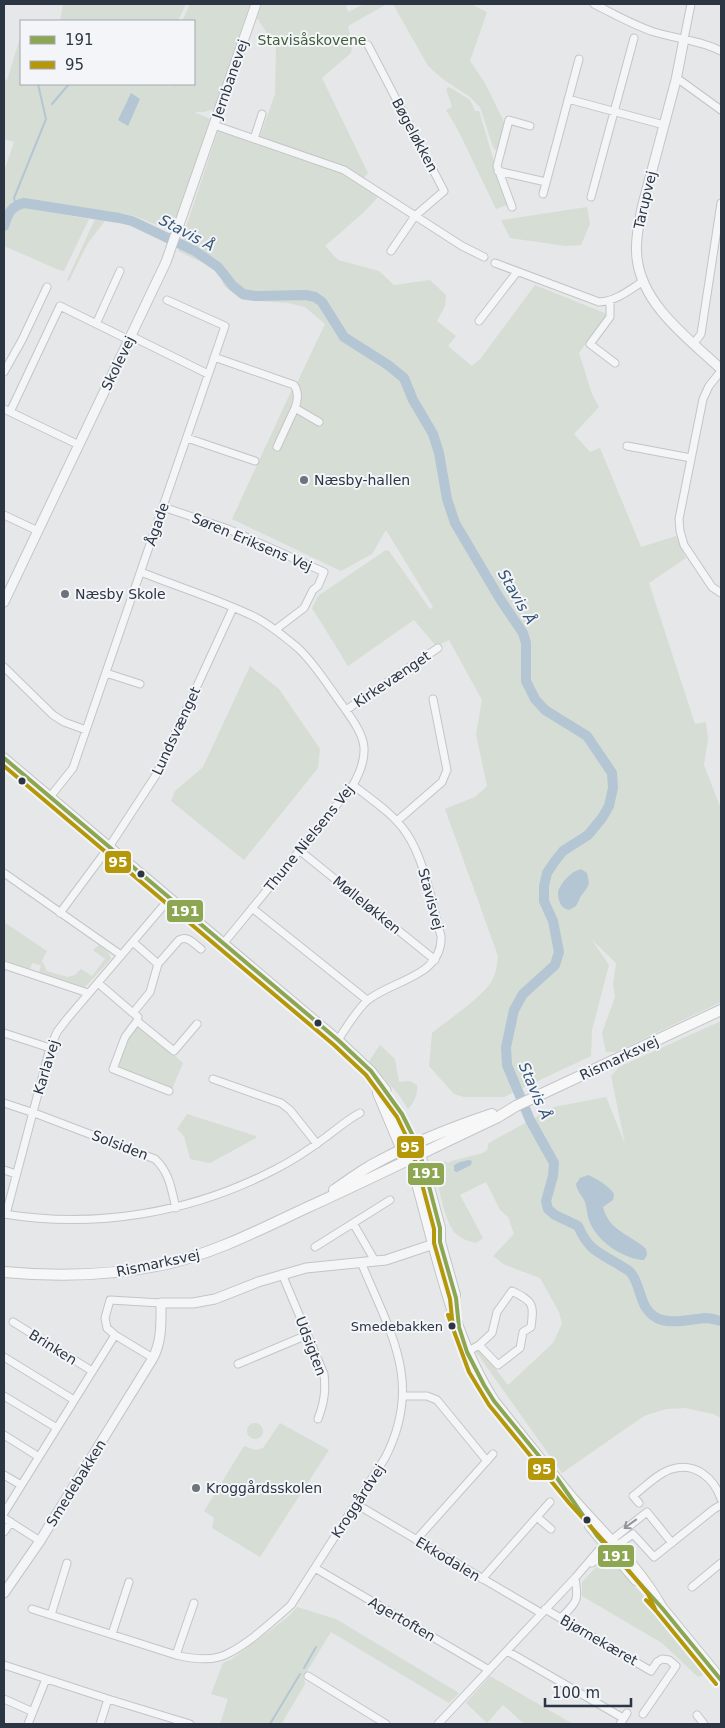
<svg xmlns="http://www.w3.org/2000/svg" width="725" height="1728" font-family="'DejaVu Sans',sans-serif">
	<rect width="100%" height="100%" fill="#e5e7e9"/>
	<path fill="#d6ddd5" d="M63 4H186L178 21H60Z
		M190 4H250L214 109 204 112H194L210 119 173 232 135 216 33 201 17 200 12 202 4 218V171L14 142 4 139V79L7 80 20 38H21V84H167L171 88 169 84H194V21H182Z
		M262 4H350L346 6 348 12 364 4H387L348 26 352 47 351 53 322 78 368 173 364 178 345 167 260 136 275 94 276 47 257 18Z
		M393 4H471L487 12 470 61 485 83 505 124 498 148 495 150 493 147 480 107 470 97 444 80 428 66Z
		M449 87 470 100 475 111H479L507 205 496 209 458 130 446 110 452 107 446 89Z
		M218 131 346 174 379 196 363 213 325 246 338 260 379 271 394 285 430 280 446 295 445 306 437 321 456 336 448 346 472 366 481 358 535 285 607 314 579 353 592 394 599 407 574 434 590 452 600 448 641 547 676 536 686 558 649 583 695 724 706 722 708 739 704 765 721 809V1002L616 1052H606L602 1033 615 997 613 984 616 963 592 940 609 965 592 1030 591 1056 504 1097H464L454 1094 429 1066 432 1033C448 1020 481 998 491 982 496 974 497 966 498 956L445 809 475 797 487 786 476 734 482 700 449 640 436 646 414 620 348 666 312 608 318 596 386 550 389 551 430 609 433 607 386 530 372 554 341 571 232 519 293 387 297 383 325 324 305 307 288 303 243 300 224 286 220 274 203 263 178 251Z
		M20 207 89 219 64 271 59 270 4 246C4 233 7 214 20 207Z
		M587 207 590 224 581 245 565 246 510 238 501 220Z
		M95 219 105 221 88 243 69 281 67 280Z
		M250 666 279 689 320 749 318 768 244 860 171 801 175 791 203 767Z
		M4 922 47 951 42 961 47 971 67 977 75 975 81 969 92 976 105 959 93 950 99 945 109 953 111 959 85 987 39 973 41 965 32 963 30 969 4 960Z
		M721 1021V1418L713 1414 685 1408 666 1409 644 1416 562 1473 476 1352 480 1349 508 1385 553 1343 562 1324 559 1312 540 1278 505 1265 493 1256 514 1234 508 1217 500 1210 486 1182 460 1195 483 1238 476 1243C468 1241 461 1239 455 1233 445 1221 436 1184 438 1169L445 1161 448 1163 451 1161 483 1153 487 1150 489 1143 554 1107 606 1097 625 1144 611 1076 619 1067Z
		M139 1025 183 1063 172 1089 119 1070 117 1065 127 1038Z
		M380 1045 395 1059 399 1082 410 1081 417 1085C418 1095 415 1101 408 1109L399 1095 369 1061Z
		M187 1114 256 1136V1138L210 1163 190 1159 184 1136 177 1129Z
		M247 1431a8 8 0 1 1 16 0a8 8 0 1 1-16 0Z
		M280 1423 329 1450 260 1557 212 1528 214 1518 204 1511 244 1446 256 1450 263 1448Z
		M604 1559 610 1560 642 1594 706 1674 698 1677 662 1643 582 1596V1582Z
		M297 1607 336 1619 459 1693 449 1703 331 1632 304 1676 305 1684 282 1723 220 1724 228 1699 211 1694 223 1663 232 1659 289 1616Z
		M490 1676 573 1724H524L503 1705 487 1723 466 1703Z"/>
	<path fill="#b4c5d3" d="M131 93 140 99 128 126 118 120Z
		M581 869 587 873 589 883 587 888 581 896 576 906 569 910C560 908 558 900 558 891 562 882 571 871 581 869Z
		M469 1160 472 1161 471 1165 457 1172 454 1171V1165L460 1162Z
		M588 1175C596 1178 610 1187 614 1194L613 1200 603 1207C609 1232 631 1234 646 1249L647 1255 644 1260C624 1259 600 1243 591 1225 587 1217 587 1209 585 1202 582 1195 577 1192 576 1184L580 1178Z"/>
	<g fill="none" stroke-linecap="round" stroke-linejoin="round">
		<path stroke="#b4c5d3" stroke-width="2" d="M52 104 69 84
			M16 205 14 198 46 119 38 84
			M304 1668 316 1647
			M270 1724 300 1674"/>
		<path stroke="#b4c5d3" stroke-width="10" d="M4 226C8 215 10 206 24 203L119 218 132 221 195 251 218 267 233 286 243 294 255 296 306 295 315 297 322 302 344 337 388 365 404 378 413 400 433 434 439 453 447 499 455 523 500 599 523 633 526 643V681L535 699 545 710 587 736 612 773 613 788 609 806 602 818 588 835 563 851 555 861 547 873 544 886V901L553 921 559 952 555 965 523 994 514 1010 506 1047 507 1065 530 1120 554 1163 553 1176 546 1201 548 1209 555 1215 578 1226C589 1250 596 1251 618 1264 622 1267 628 1269 631 1273 642 1287 639 1309 657 1318 670 1325 691 1319 706 1318 711 1318 716 1320 721 1321"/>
		<defs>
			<path id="minor" d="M594 4C614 14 633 25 654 32 677 39 700 40 721 51
				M684 39 691 4
				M368 45 444 191 415 216 391 251
				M676 80 681 81 721 110
				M568 99 664 125
				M214 125 344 170 462 246 484 257
				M254 139 262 114
				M498 171 546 182
				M543 194 579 59
				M591 197 634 38
				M512 207 497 166 509 120 530 126
				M495 263 599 302C616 301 628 291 642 282
				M610 301V317L590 344 615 363
				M479 321 517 272
				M96 324 120 271
				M131 336 208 374
				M694 343 701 334 721 203
				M214 357 294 385C299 392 298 400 295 408L277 447
				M721 371 709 386 703 399 679 519 680 531 684 545 712 587 721 593
				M4 372 22 340 47 287
				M295 408 319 422
				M4 409 79 445
				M10 412 60 306 129 340
				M187 438 255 461
				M627 446 691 458
				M163 507 228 529 324 572 318 586 313 590 304 608 275 630
				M4 515 38 531
				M141 572C178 587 218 599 255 617 270 625 285 637 298 648 315 664 327 684 340 702 363 734 374 748 353 785L223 944
				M4 667 53 715 64 722 86 730
				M106 673 140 684
				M346 710 438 648
				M50 797 73 768 225 326 167 300
				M397 821 442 782 447 770 433 699
				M109 847 156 775 233 608
				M299 850 435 960
				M4 873 121 955
				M252 908 367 1000
				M60 913 103 855
				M133 942 158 964 150 992 133 1013
				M158 964 179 940C188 935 194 944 201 949
				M4 965 88 993
				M98 983 133 1013 138 1017 137 1021 174 1051 197 1024
				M137 1021 125 1037 113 1069 169 1091
				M4 1033 50 1048
				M338 1040C345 1029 359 1007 368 1000 393 980 443 976 441 936 432 904 425 861 407 834 394 814 372 800 353 785
				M213 1079 281 1103 290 1110 317 1144
				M4 1103 37 1114 155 1159C170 1173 171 1189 176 1208
				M4 1170 16 1174
				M4 1214C96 1229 191 1213 274 1170 292 1161 310 1149 326 1137 337 1129 348 1119 360 1113
				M6 1214 50 1048 57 1032 67 1019 170 898
				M353 1223 375 1261
				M315 1247 390 1200
				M282 1274 324 1374C326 1391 324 1403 318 1419
				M13 1322 92 1371
				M467 1352 479 1345 492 1333 497 1312 512 1291C534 1302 534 1304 531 1327L523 1332 520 1348 498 1365 479 1345
				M4 1357 74 1400
				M153 1358 115 1335 107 1328 105 1318 110 1300 161 1303
				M238 1364 307 1335
				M4 1396 57 1428
				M404 1396H427L437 1400 487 1461
				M4 1435 39 1457
				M4 1475 21 1485
				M639 1503 633 1496C645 1487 658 1473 672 1469 695 1462 714 1478 721 1499
				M356 1504 541 1613
				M4 1513 115 1335
				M537 1517 551 1529
				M4 1518 40 1541
				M4 1532 11 1522
				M416 1540 493 1454
				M592 1563 633 1534 654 1557 714 1509 721 1505
				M315 1568 489 1670
				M482 1579 550 1502
				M692 1587 721 1563
				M32 1609 176 1655C213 1664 226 1658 255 1636 267 1626 279 1616 291 1605L385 1458C424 1382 390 1333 361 1262
				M545 1609 651 1671 657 1662 662 1659 669 1660 676 1666 643 1714
				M51 1615 67 1563
				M561 1618C577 1601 579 1602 575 1578
				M112 1634 129 1582
				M507 1651 623 1718
				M176 1655 194 1603
				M4 1665 108 1699 100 1724
				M308 1676 386 1724
				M4 1699 33 1712
				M108 1699 190 1724
				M697 1715 704 1724
				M28 1724 46 1679
				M438 1724 575 1578 599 1550 647 1512 672 1543
				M620 1724 627 1713"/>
			<path id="tertiary" d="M684 39 676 80 642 208C639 224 635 241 637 258 642 305 689 339 721 369
				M4 602 166 262 256 4
				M4 758 338 1040 371 1071 386 1090
				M390 1108 404 1141 410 1159
				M4 1593 40 1541 153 1358C162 1341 161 1322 161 1303H193L215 1299 258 1282 306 1268 386 1260 440 1242"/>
			<path id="secondary" d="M374 1083C383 1093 392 1103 399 1115 406 1127 409 1144 420 1154L440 1228V1242L455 1295
				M378 1093 402 1150
				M410 1159C434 1238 449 1332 494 1401 520 1434 546 1467 573 1499 604 1534 639 1567 662 1608
				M334 1190C346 1182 358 1173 370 1166 408 1145 450 1128 492 1114
				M4 1272C57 1277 109 1276 162 1265 213 1254 259 1230 306 1208 370 1179 434 1147 498 1117L516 1106 721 1010
				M590 1526 636 1580
				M658 1603 721 1680"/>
		</defs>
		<use href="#minor" stroke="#c3c5c7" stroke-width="9"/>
		<use href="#tertiary" stroke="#c3c5c7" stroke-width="11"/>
		<use href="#secondary" stroke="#c3c5c7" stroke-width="12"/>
		<use href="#minor" stroke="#f4f5f6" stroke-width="7"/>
		<use href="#tertiary" stroke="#f4f5f6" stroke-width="9"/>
		<use href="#secondary" stroke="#f7f7f8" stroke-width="10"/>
		<defs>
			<path id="bus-1" d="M4 758 338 1040 371 1071 402 1114 414 1138 424 1167 440 1228V1242L456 1298 459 1327 467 1352 484 1385 494 1401 557 1478 598 1537 662 1608 721 1680"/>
			<path id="bus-2" d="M4 766 334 1045 366 1075 397 1117 408 1140 418 1169 434 1229V1243L450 1299 453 1328
				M448 1315 469 1372 489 1405 569 1503 611 1549 648 1594 656 1611
				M646 1600 657 1612 716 1684"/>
		</defs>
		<use href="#bus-1" stroke="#f3f5f8" stroke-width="8"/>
		<use href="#bus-2" stroke="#f3f5f8" stroke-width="8"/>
		<use href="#bus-1" stroke="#8ca652" stroke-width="4"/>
		<use href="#bus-2" stroke="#b4980a" stroke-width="4"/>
	</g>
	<defs><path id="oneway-shaft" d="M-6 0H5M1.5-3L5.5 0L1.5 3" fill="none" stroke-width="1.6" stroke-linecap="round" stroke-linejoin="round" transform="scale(1.25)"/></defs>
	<use stroke="#90959c" href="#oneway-shaft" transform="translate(630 1524) rotate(144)"/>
	<g fill="#6c737d" stroke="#f3f5f8" stroke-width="2">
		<circle cx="304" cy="480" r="5"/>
		<circle cx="65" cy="594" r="5"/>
		<circle cx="196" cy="1488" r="5"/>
	</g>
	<g fill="#2b3543" stroke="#f3f5f8" stroke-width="2">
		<circle cx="22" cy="781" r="4.5"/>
		<circle cx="141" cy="874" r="4.5"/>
		<circle cx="318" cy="1023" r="4.5"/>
		<circle cx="452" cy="1326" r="4.5"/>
		<circle cx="587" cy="1520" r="4.5"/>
	</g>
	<g text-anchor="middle" stroke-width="4" stroke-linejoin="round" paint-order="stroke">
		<g font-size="13" fill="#2b3543" stroke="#f3f5f8" text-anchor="end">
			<text x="443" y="1331">Smedebakken</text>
		</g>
		<g font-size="14" fill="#415e39" stroke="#f3f5f8">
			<text x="312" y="45">Stavisåskovene</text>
		</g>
		<g font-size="14" fill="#2b3543" stroke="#f3f5f8">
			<text transform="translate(230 79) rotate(-71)" y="5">Jernbanevej</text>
			<text transform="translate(415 135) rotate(62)" y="5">Bøgeløkken</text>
			<text transform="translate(645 200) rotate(-77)" y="5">Tarupvej</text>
			<text transform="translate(118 363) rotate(-64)" y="5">Skolevej</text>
			<text transform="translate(157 524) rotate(-71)" y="5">Ågade</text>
			<text transform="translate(252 542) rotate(23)" y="5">Søren Eriksens Vej</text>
			<text transform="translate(392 679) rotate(-34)" y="5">Kirkevænget</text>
			<text transform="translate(176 731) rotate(-65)" y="5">Lundsvænget</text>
			<text transform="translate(309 838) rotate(-51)" y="5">Thune Nielsens Vej</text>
			<text transform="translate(431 899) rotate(75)" y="5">Stavisvej</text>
			<text transform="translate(367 905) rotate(39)" y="5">Mølleløkken</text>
			<text transform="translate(619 1058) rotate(-25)" y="5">Rismarksvej</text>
			<text transform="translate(46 1067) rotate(-73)" y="5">Karlavej</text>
			<text transform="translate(120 1145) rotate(21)" y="5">Solsiden</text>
			<text transform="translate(158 1263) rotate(-12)" y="5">Rismarksvej</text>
			<text transform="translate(311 1346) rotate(69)" y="5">Udsigten</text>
			<text transform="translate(53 1347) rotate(32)" y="5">Brinken</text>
			<text transform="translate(76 1483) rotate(-58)" y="5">Smedebakken</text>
			<text transform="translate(358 1501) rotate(-57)" y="5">Kroggårdvej</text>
			<text transform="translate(448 1559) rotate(31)" y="5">Ekkodalen</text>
			<text transform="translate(402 1619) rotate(30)" y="5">Agertoften</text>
			<text transform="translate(599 1640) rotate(30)" y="5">Bjørnekæret</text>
		</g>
		<g font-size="14" fill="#2b3543" stroke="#f3f5f8" text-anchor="start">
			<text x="314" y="485">Næsby-hallen</text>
			<text x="75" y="599">Næsby Skole</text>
			<text x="206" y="1493">Kroggårdsskolen</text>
		</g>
		<g font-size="15" font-style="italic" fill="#365576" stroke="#f3f5f8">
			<text transform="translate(187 233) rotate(28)" y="5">Stavis Å</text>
			<text transform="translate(517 597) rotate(60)" y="5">Stavis Å</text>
			<text transform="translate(535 1091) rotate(67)" y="5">Stavis Å</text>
		</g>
	</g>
	<g stroke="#f3f5f8" stroke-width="2">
		<rect x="104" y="850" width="28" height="24" rx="5" fill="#b4980a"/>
		<rect x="166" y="899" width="38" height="24" rx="5" fill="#8ca652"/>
		<rect x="396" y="1135" width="29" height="24" rx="5" fill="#b4980a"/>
		<rect x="407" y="1162" width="38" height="24" rx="5" fill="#8ca652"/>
		<rect x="527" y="1457" width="29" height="24" rx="5" fill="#b4980a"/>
		<rect x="597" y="1544" width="38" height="24" rx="5" fill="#8ca652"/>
	</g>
	<g font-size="14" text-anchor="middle" font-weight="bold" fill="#fff">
		<text x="118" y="867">95</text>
		<text x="185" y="916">191</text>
		<text x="410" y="1152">95</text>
		<text x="426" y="1178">191</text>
		<text x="542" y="1474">95</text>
		<text x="616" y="1561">191</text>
	</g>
	<rect width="725" height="1728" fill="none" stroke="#2b3543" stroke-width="10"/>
	<rect x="20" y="20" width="175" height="65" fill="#f3f5f8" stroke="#a3a8b0"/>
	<rect x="30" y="36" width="25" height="8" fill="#8ca652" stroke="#a3a8b0"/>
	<text x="65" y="45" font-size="15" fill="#2b3543">191</text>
	<rect x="30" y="61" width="25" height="8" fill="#b4980a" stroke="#a3a8b0"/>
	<text x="65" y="70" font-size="15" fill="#2b3543">95</text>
	<path d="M545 1698v8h86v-8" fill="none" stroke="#2b3543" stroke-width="2.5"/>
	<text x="552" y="1698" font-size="15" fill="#2b3543" stroke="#f3f5f8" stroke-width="4" paint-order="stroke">100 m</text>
</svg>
